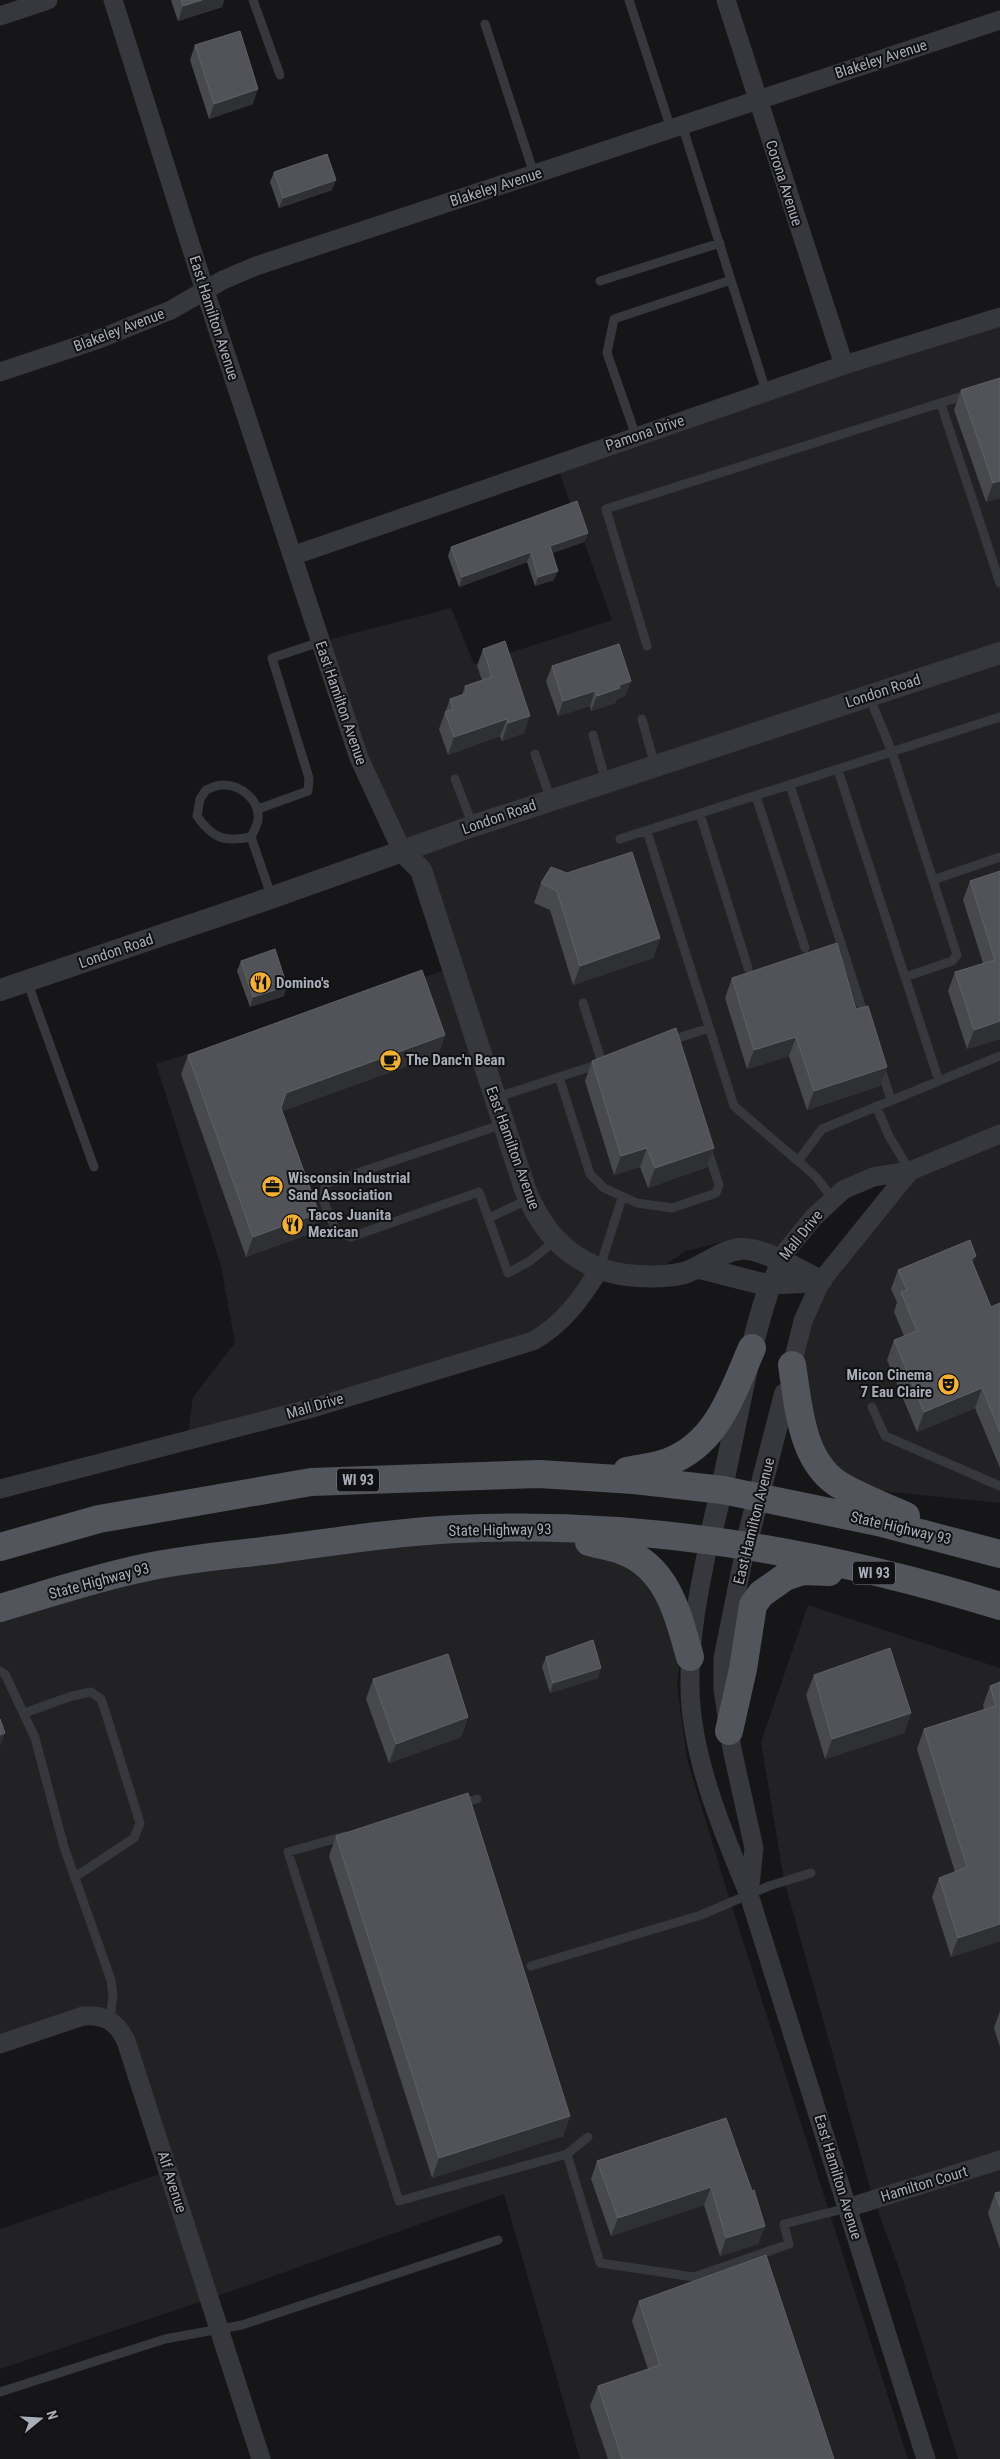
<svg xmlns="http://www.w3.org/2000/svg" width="1000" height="2459" font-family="'Roboto Condensed',sans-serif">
	<rect width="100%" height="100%" fill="#161618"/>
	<path fill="#222225" d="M1000 317V1503L842 1487 799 1410 803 1321 909 1172 858 1182 786 1251 744 1240 722 1242 685 1251 649 1277 599 1270 550 1331 187 1440 193 1397 235 1343 221 1266 156 1064 452 968 402 851 320 642 451 608 474 664 612 620 556 463Z
		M539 1528 648 1566 680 1658 677 1686 687 1759 728 1894 908 2459H580L504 2194 209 2299 0 2369V2229L168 2171 126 2041 97 2015 0 2044V1608L144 1567Z
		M808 1605 1000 1668V2459H958L901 2274 872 2195 784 1880 761 1742Z"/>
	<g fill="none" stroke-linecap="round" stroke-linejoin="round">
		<path stroke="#37383d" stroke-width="9" d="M253 0 280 75
			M629 0 671 129
			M485 24 534 174
			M682 125 766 391
			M600 281 720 243
			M941 404 1000 583
			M636 436 607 353 614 319 731 280
			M647 646 606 509 969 394
			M869 696 892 752 957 955 952 961 905 977 939 1081
			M642 719 655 766
			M593 735 606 782
			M535 754 551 800
			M838 770 905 977
			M455 779 473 826
			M790 785 865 1018
			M756 796 805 948
			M258 809 308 791 309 778 272 658 320 642
			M700 814 748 968
			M647 831 734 1106 798 1161
			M251 837C224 842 213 839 197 816L200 799 206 790C211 788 217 785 222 785 240 784 260 800 258 819 258 825 253 832 251 837L272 898
			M620 839 1000 717
			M933 880 1000 857
			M27 981 94 1167
			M583 1003 602 1063
			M669 1041 709 1028
			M880 1066 891 1100
			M559 1077 590 1174 604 1188 637 1203 672 1208 716 1193 719 1185 707 1148
			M495 1098 602 1063
			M876 1106 889 1136 910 1171
			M503 1124 325 1184 324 1202 336 1231 351 1237 479 1192 508 1273 530 1261 555 1241
			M833 1199 816 1177 798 1161 822 1129 1000 1056
			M489 1218 529 1199
			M600 1267 622 1198
			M872 1407 885 1436 1000 1486
			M0 1671 5 1674 35 1738 64 1847 111 1980 113 1995 110 2020
			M24 1713 72 1696 91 1692 101 1699 106 1714 140 1823 134 1838 75 1877
			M459 1804 477 1799
			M345 1836 288 1852 399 2201 567 2154 588 2137
			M531 1966 701 1915 769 1886 811 1873
			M567 2154 600 2263 694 2277 789 2244 784 2224 847 2208
			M0 2392 165 2339 242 2325 498 2240"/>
		<path stroke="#37383d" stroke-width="19" d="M113 0 205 291 359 758 402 851
			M726 0 844 365
			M0 16 48 0
			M0 372 99 339 171 310 223 280 256 266 1000 20
			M292 556 844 365 1000 317
			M770 1285 786 1251 813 1218 843 1190 873 1177 910 1171 1000 1134
			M789 1377 803 1321 821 1281 910 1171
			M0 1489 316 1407 533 1341C563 1324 581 1299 599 1270
			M709 1541C699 1590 689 1638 690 1688 691 1757 723 1832 749 1895L926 2459
			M746 1545 723 1658V1689L732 1749 754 1848 749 1894
			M0 2044 83 2016C105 2014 117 2022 126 2041L261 2459
			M847 2208 1000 2160"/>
		<path stroke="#37383d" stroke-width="22" d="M402 851 421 870 525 1189C545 1240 582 1273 638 1276 654 1277 668 1277 684 1273 703 1267 720 1251 740 1249 763 1247 799 1271 821 1281
			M0 990 262 901 473 826 1000 653
			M700 1268 763 1284 821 1281
			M709 1541C732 1456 742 1368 770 1285
			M746 1545 785 1394"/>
		<path stroke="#53555c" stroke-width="28" d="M792 1365C799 1408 801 1464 843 1487 863 1498 885 1507 906 1516
			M627 1471C640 1468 656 1467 668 1462 718 1443 732 1393 752 1348
			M589 1542C600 1545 612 1547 623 1551 668 1568 678 1615 690 1657
			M0 1547 99 1519 311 1482 539 1474 634 1480 723 1490 878 1522 1000 1554
			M0 1608C47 1594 95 1578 143 1568 187 1558 234 1555 279 1549 338 1541 397 1532 457 1529 639 1520 826 1552 1000 1606
			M729 1731 743 1669 753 1605 761 1594 785 1577 803 1571 829 1572"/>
	</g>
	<path fill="#47494d" d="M171 0H224L222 7 178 21Z
		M195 45 253 104 209 119 190 60Z
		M274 172 332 190 279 208 270 182Z
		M961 390 1000 498 986 502 954 410Z
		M588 533 584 542 552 553 554 580 535 586 527 562 459 587 448 556 451 547Z
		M483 649 524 733 502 741 500 736 448 755 439 729 450 699 462 695 465 686 482 680 477 666Z
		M552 666 631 681 625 696 617 699 615 703 591 711 590 706 558 716 546 681Z
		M1000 871V1039L967 1049 948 991 955 972 983 963 963 900 970 881Z
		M541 883 660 938 653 958 573 985 550 910 534 903Z
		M241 961 284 996 250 1007 237 971Z
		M732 978 880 1086 807 1110 789 1056 747 1069 725 998Z
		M445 1035 438 1055 282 1111 319 1213 312 1233 246 1257 181 1074 188 1055Z
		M592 1061 714 1148 707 1167 648 1188 640 1167 614 1175 585 1081Z
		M973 1265 991 1307 1000 1303V1468L975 1408 917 1432 887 1360 894 1340 904 1336 894 1312 897 1302 891 1289 898 1270Z
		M546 1657 598 1678 550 1693 542 1667Z
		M814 1675 911 1713 904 1733 825 1759 806 1695Z
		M373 1679 468 1717 461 1737 389 1763 366 1699Z
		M1000 1682V1941L951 1957 932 1897 939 1878 955 1872 917 1749 924 1729 984 1709 983 1705 990 1686Z
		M336 1836 570 2116 563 2136 432 2178 329 1856Z
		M1000 2011V2047L994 2028Z
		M597 2161 752 2191 765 2226 758 2244 720 2256 704 2205 611 2236 591 2179Z
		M1000 2192V2249L988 2213 995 2193Z
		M639 2301 834 2459H608L590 2406 598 2386 648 2369 632 2321Z"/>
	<path fill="#2f3033" d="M202 0H224L222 7 178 21 183 6Z
		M258 89 253 104 209 119 214 104Z
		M336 180 332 190 279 208 283 198Z
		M1000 481V498L986 502 993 483Z
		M588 533 584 542 547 555 550 546Z
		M531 552 527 562 459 587 462 577Z
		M558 571 554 580 535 586 538 577Z
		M631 681 625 696 617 699 615 703 591 711 597 696 619 685Z
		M595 691 590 706 558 716 563 701Z
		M530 716 524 733 502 741 508 723Z
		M507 719 500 736 448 755 454 737Z
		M660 938 653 958 573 985 580 966Z
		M287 986 284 996 250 1007 253 997Z
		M1000 1021V1039L967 1049 974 1030Z
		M445 1035 438 1055 279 1112 286 1093Z
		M796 1037 789 1056 747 1069 754 1050Z
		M887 1067 880 1086 807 1110 814 1091Z
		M647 1148 640 1167 614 1175 621 1156Z
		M714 1148 707 1167 648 1188 655 1168Z
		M319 1213 312 1233 246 1257 253 1237Z
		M976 1256 969 1276 971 1259Z
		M982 1388 975 1408 917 1432 924 1412Z
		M601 1668 598 1678 550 1693 553 1683Z
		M911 1713 904 1733 825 1759 832 1739Z
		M468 1717 461 1737 389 1763 396 1744Z
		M5 1733 0 1747V1735Z
		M1000 1924V1941L951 1957 958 1938Z
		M570 2116 563 2136 432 2178 439 2158Z
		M711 2187 704 2205 611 2236 618 2218Z
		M765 2226 758 2244 720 2256 726 2238Z"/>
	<path fill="#525359" stroke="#5f6168" d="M181 0H202L183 6Z
		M240 31 258 89 214 104 195 45Z
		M327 154 336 180 283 198 274 172Z
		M1000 378V481L993 483 961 390Z
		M577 501 588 533 550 546 558 571 538 577 531 552 462 577 451 547Z
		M505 641 530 716 508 723 507 719 454 737 445 712 453 709 450 699 467 693 465 686 492 677 483 649Z
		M619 644 631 681 619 685 620 688 597 696 595 691 563 701 552 666Z
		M632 852 660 938 580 966 557 891 541 883 551 867 567 873Z
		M1000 871V1021L974 1030 955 972 995 960 970 881Z
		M837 943 856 1009 868 1006 887 1067 814 1091 796 1037 754 1050 732 978Z
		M275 949 287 986 253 997 241 961Z
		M422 970 445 1035 286 1093 281 1108 319 1213 253 1237 188 1055Z
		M676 1028 714 1148 655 1168 647 1148 621 1156 592 1061Z
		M970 1240 976 1256 971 1259 991 1307 1000 1303V1432L982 1388 924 1412 894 1340 917 1331 901 1292 907 1290 898 1270Z
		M593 1640 601 1668 553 1683 546 1657Z
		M890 1648 911 1713 832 1739 814 1675Z
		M448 1654 468 1717 396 1744 373 1679Z
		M1000 1682V1924L958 1938 939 1878 967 1867 924 1729 996 1706 990 1686Z
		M0 1719 5 1733 0 1735Z
		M468 1793 570 2116 439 2158 336 1836Z
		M726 2118 752 2191 754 2190 765 2226 726 2238 711 2187 618 2218 597 2161Z
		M1000 2192V2207L995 2193Z
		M766 2255 834 2459H622L598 2386 660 2365 639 2301Z"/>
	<defs>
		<symbol id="restaurant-disc" viewBox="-11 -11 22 22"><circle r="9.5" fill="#f2b134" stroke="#111113"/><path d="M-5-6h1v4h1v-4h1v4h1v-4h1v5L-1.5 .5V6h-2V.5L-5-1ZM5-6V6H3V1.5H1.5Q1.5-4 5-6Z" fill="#111"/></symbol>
		<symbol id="cafe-disc" viewBox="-11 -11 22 22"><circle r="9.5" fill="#f2b134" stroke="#111113"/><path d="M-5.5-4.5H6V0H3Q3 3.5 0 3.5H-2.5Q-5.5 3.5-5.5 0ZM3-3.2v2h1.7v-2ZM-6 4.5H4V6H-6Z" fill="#111"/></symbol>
		<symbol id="office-disc" viewBox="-11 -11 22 22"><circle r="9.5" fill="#f2b134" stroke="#111113"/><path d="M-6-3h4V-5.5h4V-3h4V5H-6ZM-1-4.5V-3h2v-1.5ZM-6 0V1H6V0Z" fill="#111"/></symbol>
		<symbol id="theatre-disc" viewBox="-11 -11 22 22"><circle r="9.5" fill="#f2b134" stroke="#111113"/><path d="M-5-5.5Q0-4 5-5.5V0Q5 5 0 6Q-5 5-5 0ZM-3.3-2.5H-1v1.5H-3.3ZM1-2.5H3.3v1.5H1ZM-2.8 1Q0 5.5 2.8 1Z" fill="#111"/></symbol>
	</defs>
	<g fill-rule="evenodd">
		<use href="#restaurant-disc" x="248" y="970" width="25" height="25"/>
		<use href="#cafe-disc" x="378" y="1048" width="25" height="25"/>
		<use href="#office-disc" x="260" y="1174" width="25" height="25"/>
		<use href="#restaurant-disc" x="280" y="1212" width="25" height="25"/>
		<use href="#theatre-disc" x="936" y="1372" width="25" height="25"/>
	</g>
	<g text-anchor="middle" stroke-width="4" stroke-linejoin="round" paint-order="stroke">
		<g fill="#111113" stroke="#7b7e86" stroke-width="1">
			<rect x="337" y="1468.5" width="42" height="23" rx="4"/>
			<rect x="853" y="1561.5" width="42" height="23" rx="4"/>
		</g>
		<g font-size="14" font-weight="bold" fill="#a8adb8">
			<text x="358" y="1485">WI 93</text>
			<text x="874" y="1578">WI 93</text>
		</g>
		<g font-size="15" fill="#a8adb8" stroke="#111113">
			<text transform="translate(881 59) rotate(-18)" y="5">Blakeley Avenue</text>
			<text transform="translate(784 183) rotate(72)" y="5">Corona Avenue</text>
			<text transform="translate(496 187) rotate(-18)" y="5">Blakeley Avenue</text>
			<text transform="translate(214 318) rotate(72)" y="5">East Hamilton Avenue</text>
			<text transform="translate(119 330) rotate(-21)" y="5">Blakeley Avenue</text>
			<text transform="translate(645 433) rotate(-19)" y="5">Pamona Drive</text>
			<text transform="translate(883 691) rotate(-18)" y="5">London Road</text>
			<text transform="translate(341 703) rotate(71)" y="5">East Hamilton Avenue</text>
			<text transform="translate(499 817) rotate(-19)" y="5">London Road</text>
			<text transform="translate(116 951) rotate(-19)" y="5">London Road</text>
			<text transform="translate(513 1148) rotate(70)" y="5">East Hamilton Avenue</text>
			<text transform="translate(801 1235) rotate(-51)" y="5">Mall Drive</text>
			<text transform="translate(315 1406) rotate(-16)" y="5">Mall Drive</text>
			<text transform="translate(754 1521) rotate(-76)" y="5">East Hamilton Avenue</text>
			<text transform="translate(901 1528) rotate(13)" y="5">State Highway 93</text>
			<text transform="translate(500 1530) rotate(-1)" y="5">State Highway 93</text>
			<text transform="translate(99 1581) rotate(-15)" y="5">State Highway 93</text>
			<text transform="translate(838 2177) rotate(73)" y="5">East Hamilton Avenue</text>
			<text transform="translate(172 2182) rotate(72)" y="5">Alf Avenue</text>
			<text transform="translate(924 2184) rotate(-17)" y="5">Hamilton Court</text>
		</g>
		<g font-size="15" font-weight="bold" fill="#a8adb8" stroke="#111113" text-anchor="start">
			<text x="276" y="988">Domino's</text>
			<text x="406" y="1065">The Danc'n Bean</text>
			<text x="288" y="1183">Wisconsin Industrial<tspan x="288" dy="17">Sand Association</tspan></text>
			<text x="308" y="1220">Tacos Juanita<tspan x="308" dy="17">Mexican</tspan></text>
			<text x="932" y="1380" text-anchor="end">Micon Cinema<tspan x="932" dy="17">7 Eau Claire</tspan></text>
		</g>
	</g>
	<g transform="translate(40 2419) rotate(72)" stroke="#111113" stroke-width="4" paint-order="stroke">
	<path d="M0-4L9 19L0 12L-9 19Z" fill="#a8adb8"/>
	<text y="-8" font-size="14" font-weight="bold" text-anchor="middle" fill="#a8adb8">N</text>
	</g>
</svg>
